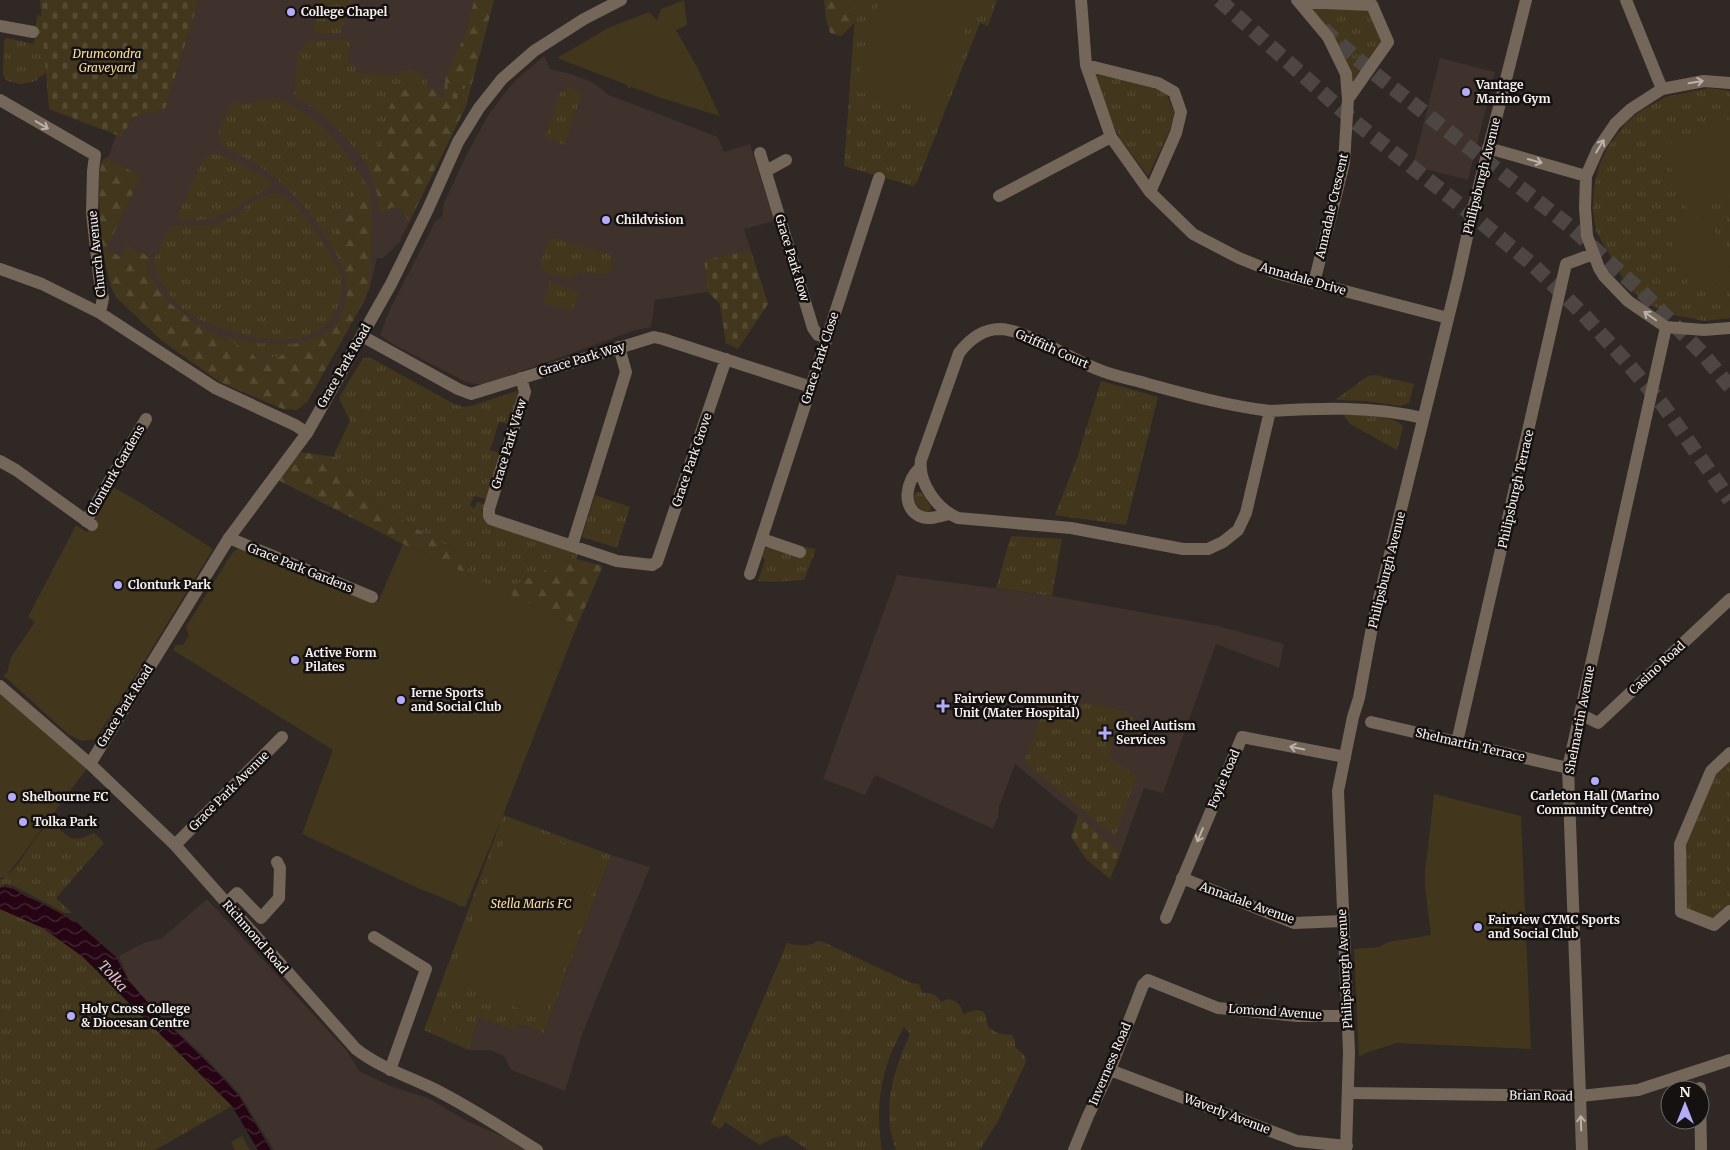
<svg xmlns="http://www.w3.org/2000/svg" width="1730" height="1150" font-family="Merriweather,serif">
	<defs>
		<pattern id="grass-tufts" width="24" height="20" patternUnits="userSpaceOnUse" patternTransform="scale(1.25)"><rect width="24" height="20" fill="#42371c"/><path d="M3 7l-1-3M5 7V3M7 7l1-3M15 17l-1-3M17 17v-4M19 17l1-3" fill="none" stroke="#554b32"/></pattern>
		<pattern id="forest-firs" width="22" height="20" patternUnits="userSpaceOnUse" patternTransform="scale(1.25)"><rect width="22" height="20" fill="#42371c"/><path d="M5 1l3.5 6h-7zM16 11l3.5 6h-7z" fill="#554b32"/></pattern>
		<pattern id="cemetery-stones" width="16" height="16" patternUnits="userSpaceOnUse" patternTransform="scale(1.25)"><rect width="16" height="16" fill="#42371c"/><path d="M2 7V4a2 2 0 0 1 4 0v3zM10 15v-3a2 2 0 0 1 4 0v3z" fill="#554b32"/></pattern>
		<pattern id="water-waves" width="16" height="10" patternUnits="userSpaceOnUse" patternTransform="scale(1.25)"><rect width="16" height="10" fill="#260413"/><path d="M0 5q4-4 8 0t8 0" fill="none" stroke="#462936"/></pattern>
	</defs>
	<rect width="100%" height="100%" fill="#2f2825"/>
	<path fill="#3f312c" d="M199 0H494L466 106 399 243 383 258H377L370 287 363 303 307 402 297 410 283 409 220 382 161 340 116 297 111 286 104 257 100 225 99 174 102 161 109 156 116 134 122 137 133 117 165 109Z
		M544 56 550 69 571 74 592 82 609 95 718 137 724 152 750 144 774 221 744 229 768 304 738 349 726 343 720 304 708 292 655 300 651 327 636 330 483 385 468 383 396 346 380 335 390 309 435 222 442 216 444 203 466 156 487 117 503 95 517 79Z
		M1440 58 1495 72 1468 180 1413 166Z
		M897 575 1052 596 1218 626 1284 644 1279 668 1216 644 1163 793 1144 788 1121 852 1015 764 999 807 998 817 993 829 875 775 865 795 823 779Z
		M611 855 650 867 583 1032 565 1091 511 1070 504 1056 490 1050H468L479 1018 514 1030 519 1024 544 1033Z
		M207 899 346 1050 359 1071 393 1087 428 1098 469 1122 509 1139 526 1150H274L239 1093 203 1055 157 1013 129 981 119 956 143 943 162 938Z"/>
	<path fill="url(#grass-tufts)" d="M318 0H353L341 33H313Z
		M856 0H997L988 26 980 23 917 182 913 186 844 166Z
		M1311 7 1369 10 1382 40 1353 80 1343 53Z
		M37 15 42 16 46 73 39 77 36 81 21 84 7 81 3 75 4 40 7 38 34 44Z
		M350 39 348 64 355 65 356 72 399 76 401 70 419 72 426 79 427 86 415 85 386 127 388 132 383 142 368 155 366 163C347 137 325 113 297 98L294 94 298 54 309 41Z
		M1094 72 1150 86 1167 95 1174 112 1170 130 1148 176 1120 139 1108 112Z
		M571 87 582 94 564 145 545 137 560 92Z
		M1709 88 1730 91V318L1705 321 1669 314 1651 305 1629 289 1596 231 1593 210 1594 188 1599 166 1607 148 1626 123 1639 112 1665 97Z
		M272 98C280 98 286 102 293 106 326 124 349 154 368 186L359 183 350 195 346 212 337 230 335 242 339 260C320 223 294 189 259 166 247 158 234 152 221 145 214 130 226 115 233 101 248 107 257 101 272 98Z
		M211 154C224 153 260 174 271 182V186C265 191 257 194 251 198 225 215 212 223 180 219L177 217 178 213 204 158Z
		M274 193C292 196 309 221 319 237 326 248 337 263 341 276 344 287 341 300 337 310 315 360 220 336 186 311 171 300 161 284 153 266V262L170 226C175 223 204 228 216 224 237 218 251 198 274 193Z
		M555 238 609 254C612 258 613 261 612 266 608 281 592 271 581 271L575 277 569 279 545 272 542 269 541 263 547 243Z
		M550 281 573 290 578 294 572 311 543 303Z
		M221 335C247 342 271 346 297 343 281 352 277 364 257 360 248 347 232 345 221 335Z
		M363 358H371L454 404 464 407 474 405 517 391 519 398 509 424 499 422 490 450 500 453 486 499 474 496 470 505 474 509 477 502 484 504 482 512 484 517 578 552 576 559 556 566 503 591 577 626 550 680 465 907 458 905 454 901 479 581 468 575 467 557 408 524 341 482 334 454 350 421 339 398Z
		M1376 375 1414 384 1409 403 1400 406 1366 401 1335 400 1368 376Z
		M1101 381 1158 397 1126 525 1055 515 1077 458Z
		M1343 414C1357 415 1397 415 1403 427L1397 450 1350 424Z
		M917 492 922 493 931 507 930 511 927 512C918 509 914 504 914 495Z
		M595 495 630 507 617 548 582 537Z
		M1011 536 1062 539 1052 596 996 588Z
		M768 547H775L799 559 805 547 816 549 804 580 770 582 758 581 765 560 762 556 765 549Z
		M1049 695 1125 711 1147 732 1145 736 1114 732 1109 757 1137 776 1115 837 1024 762Z
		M1730 761V905L1713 921 1686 910V844L1714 777Z
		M503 815 611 855 544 1033 519 1024 514 1030 479 1018 468 1050 424 1030Z
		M55 824C69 841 75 842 94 833L104 843 56 898 72 913H65L16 887 5 884 0 887V880C20 870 28 843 44 829 46 826 51 825 55 824Z
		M0 909 43 928 83 957 232 1106 155 1150H0Z
		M817 941H821L911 983 919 984 922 993C930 991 937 995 941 1002L948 999C957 1001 961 1004 963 1014L976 1010 983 1011 986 1016 988 1027 999 1034 1012 1035 1015 1040V1047L1025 1056 1026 1062 997 1123 981 1148 978 1150H896C881 1109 893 1072 910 1034L904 1027C882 1065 874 1106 882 1150H808L786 1135 771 1139 760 1145 725 1122 720 1129 711 1123 787 943C798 946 807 948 817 941Z"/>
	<path fill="url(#forest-firs)" d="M474 0H494L466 106 409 222 402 209 392 207 385 212 379 211 377 193 366 163 368 155 383 142 388 132C378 105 410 73 436 91 440 93 439 97 443 100L464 86 445 83C446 67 457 54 463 39 468 26 471 13 474 0Z
		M824 0H856L854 23 841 36 830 33 826 19Z
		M106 158 137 174 140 178 106 249 121 257 127 246 150 257 146 267 148 273 160 292 172 305 197 324 252 353 257 360 267 362 272 357H279C285 352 290 347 297 343 312 337 330 335 339 319 347 305 350 286 344 271 341 262 335 252 335 242 335 229 344 221 347 210 350 198 350 191 359 183L368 186 372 207 370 287 363 303 307 402 297 410 283 409 220 382 161 340 116 297 111 286 104 257 100 225 99 174 102 161Z
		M301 452 335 457 341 482 408 524 467 557 468 575 403 544 278 480Z
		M576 559 603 566 577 626 502 591 554 566Z"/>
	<path fill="url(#cemetery-stones)" d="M40 0H199L165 109 133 117 122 137 49 109Z
		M445 83 465 86 462 103 443 100Z
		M751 251 768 304 738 349 726 343 720 304 708 292 704 260Z
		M1078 816 1121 852 1110 879 1086 859 1071 837Z"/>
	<path fill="#42371c" d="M684 0 687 25 676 30 697 67 720 116 661 98 632 87 628 88 627 85 557 58 608 28 649 12 657 20 661 9Z
		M879 0H973L943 114 855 91Z
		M1730 119V195L1688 211 1662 146Z
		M1708 214 1730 268V279L1693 294 1667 231Z
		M113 487 136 500 213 549 110 717 95 739 82 741 69 735 3 675 7 673 11 657 35 622 28 617 76 525 87 532Z
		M403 544 577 626 503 815 465 907 420 889 302 834 333 750 173 650 176 645H183L189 635 186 627 232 553 240 547 378 602Z
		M0 694 88 767 6 877 0 878Z
		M1434 794 1521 816 1531 1049 1396 1043C1384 1048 1369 1050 1359 1057L1354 949 1379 947 1388 942 1431 935 1425 886V873Z
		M510 824 605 860 544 1018 449 982Z
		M433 1010 445 1014 442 1024 472 1037 467 1047 427 1029Z
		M242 1136 250 1150H235L231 1142Z"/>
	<path fill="url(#water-waves)" d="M4 887 14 889 25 896 39 902 75 921 116 957 129 981 157 1013 215 1070 239 1096 271 1150H258L232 1106 83 957 43 928 0 909V888Z"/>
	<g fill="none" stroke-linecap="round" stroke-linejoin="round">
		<path stroke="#4d4643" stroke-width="15" stroke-dasharray="15 8" stroke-linecap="butt" d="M1219 0 1355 122 1459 204 1533 265 1583 314 1622 357 1662 404 1730 500
			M1323 29 1375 74 1572 228 1644 294 1703 354 1730 387"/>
		<path stroke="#746658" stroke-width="12" d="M1081 0 1086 65 1111 137 1150 192 1193 234 1239 258 1276 273 1448 318
			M1297 0 1328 37 1346 74 1348 99 1344 163 1314 283
			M1626 0 1662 89
			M1300 2 1372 5 1388 42 1348 99
			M0 26 33 32
			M1086 65 1158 83 1174 92 1181 112 1176 133 1150 192
			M1730 83 1704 81 1662 89 1631 109 1615 124 1598 149 1586 176 1585 208 1587 236 1599 268 1604 276 1628 301 1666 327 1704 330 1730 328
			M0 100 95 155 93 171 92 213 99 276 103 298 100 313 215 388 295 425 307 433
			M1488 148 1586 176
			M760 153 813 328 818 335 826 337
			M766 171 786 160
			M999 196 1111 137
			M0 269 42 284 100 313
			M362 336 458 389 471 394 654 337 663 339 811 387
			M521 378 525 392 489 509V516L491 519 617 561 652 565 657 562 726 359
			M1270 411C1229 406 1188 395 1148 384 1131 379 1113 376 1097 369 1070 359 1027 330 1000 329 982 329 969 340 959 353L921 460C918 483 937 509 958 518L1071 528 1183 549H1208L1223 542 1238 530 1246 513 1270 411C1322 408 1372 406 1423 418
			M0 461 16 470 92 525
			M920 468C906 480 900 509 922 517 930 520 941 516 949 514
			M86 521 146 419
			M229 538 372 597
			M762 539 800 552
			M572 546 626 372 619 347
			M750 574 879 178
			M1580 714 1598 723 1730 599
			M1371 722 1568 768
			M1457 742 1566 264 1593 254
			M1730 753 1711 771 1680 844 1681 912 1714 925 1730 911
			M175 845 282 737
			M1182 878 1294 923 1343 921
			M227 903 237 893 261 918 279 898 280 868 277 862
			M1166 918 1242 737 1345 757
			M374 937 426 969 390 1070
			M1110 1070 1297 1141 1347 1146
			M1700 1088 1701 1150
			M1348 1093 1580 1096 1638 1090 1730 1060
			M1074 1150 1088 1116 1110 1070 1143 985 1148 980 1218 1008 1298 1016H1348
			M1582 1150 1568 768 1666 327"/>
		<path stroke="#746658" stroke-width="12" d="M0 686 90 764 175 845 356 1049C379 1067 407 1076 434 1089 470 1107 503 1129 537 1150
			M90 764 229 538 307 433 391 284 428 209 458 142 479 108 502 79 534 51 584 19 621 0
			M1346 1150 1349 1052 1338 791 1353 717 1359 698 1372 627 1458 278 1472 214 1526 0"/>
	</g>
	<defs><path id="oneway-shaft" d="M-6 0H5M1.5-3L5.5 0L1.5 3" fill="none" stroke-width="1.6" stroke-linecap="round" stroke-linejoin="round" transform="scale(1.25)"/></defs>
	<g stroke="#bcb2ab">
		<use href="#oneway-shaft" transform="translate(1696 82) rotate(-10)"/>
		<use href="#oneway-shaft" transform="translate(42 125) rotate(31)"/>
		<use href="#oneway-shaft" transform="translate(1600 146) rotate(-59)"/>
		<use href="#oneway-shaft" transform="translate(1535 161) rotate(16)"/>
		<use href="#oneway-shaft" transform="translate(1650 316) rotate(-145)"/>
		<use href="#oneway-shaft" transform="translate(1297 748) rotate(-169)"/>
		<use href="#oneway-shaft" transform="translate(1200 835) rotate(113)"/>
		<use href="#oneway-shaft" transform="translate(1581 1123) rotate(-92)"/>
	</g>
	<g fill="#b3adf9" stroke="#151110" stroke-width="2">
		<circle cx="291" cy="12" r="5"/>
		<circle cx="1466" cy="92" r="5"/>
		<circle cx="606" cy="220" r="5"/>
		<circle cx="118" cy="585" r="5"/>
		<circle cx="295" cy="660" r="5"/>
		<circle cx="401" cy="700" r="5"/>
		<path d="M940.5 698.5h5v5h5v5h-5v5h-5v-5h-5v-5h5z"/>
		<path d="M1102.5 725.5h5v5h5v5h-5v5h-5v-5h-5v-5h5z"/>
		<circle cx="1595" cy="781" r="5"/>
		<circle cx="12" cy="797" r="5"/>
		<circle cx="23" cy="822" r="5"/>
		<circle cx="1478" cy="927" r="5"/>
		<circle cx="71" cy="1016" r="5"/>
	</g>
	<g text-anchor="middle" stroke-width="5" stroke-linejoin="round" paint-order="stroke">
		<g font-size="12" font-weight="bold" fill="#f6f1ef" stroke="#151110" text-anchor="start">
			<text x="301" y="16">College Chapel</text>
			<text x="1476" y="89">Vantage<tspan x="1476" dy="14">Marino Gym</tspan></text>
			<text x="616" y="224">Childvision</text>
			<text x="128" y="589">Clonturk Park</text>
			<text x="305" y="657">Active Form<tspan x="305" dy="14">Pilates</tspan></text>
			<text x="411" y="697">Ierne Sports<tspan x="411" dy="14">and Social Club</tspan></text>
			<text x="954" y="703">Fairview Community<tspan x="954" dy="14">Unit (Mater Hospital)</tspan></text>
			<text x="1116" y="730">Gheel Autism<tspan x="1116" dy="14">Services</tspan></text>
			<text x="1595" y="800" text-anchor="middle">Carleton Hall (Marino<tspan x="1595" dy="14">Community Centre)</tspan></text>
			<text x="22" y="801">Shelbourne FC</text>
			<text x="33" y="826">Tolka Park</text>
			<text x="1488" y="924">Fairview CYMC Sports<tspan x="1488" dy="14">and Social Club</tspan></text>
			<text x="81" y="1013">Holy Cross College<tspan x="81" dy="14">&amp; Diocesan Centre</tspan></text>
		</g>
		<g font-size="12" font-style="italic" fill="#fae09c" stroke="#151110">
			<text x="107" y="58">Drumcondra<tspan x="107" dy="14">Graveyard</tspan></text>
			<text x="531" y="908">Stella Maris FC</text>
		</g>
		<g font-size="12" fill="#f6f1ef" stroke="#151110">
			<text transform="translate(1482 176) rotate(-76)" y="4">Philipsburgh Avenue</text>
			<text transform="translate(1332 206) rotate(-77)" y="4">Annadale Crescent</text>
			<text transform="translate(97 254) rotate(-96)" y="4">Church Avenue</text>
			<text transform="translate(792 258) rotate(73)" y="4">Grace Park Row</text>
			<text transform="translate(1303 279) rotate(16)" y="4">Annadale Drive</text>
			<text transform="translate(1052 349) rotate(24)" y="4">Griffith Court</text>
			<text transform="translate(820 358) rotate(-72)" y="4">Grace Park Close</text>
			<text transform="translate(582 359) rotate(-17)" y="4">Grace Park Way</text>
			<text transform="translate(344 366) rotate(-60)" y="4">Grace Park Road</text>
			<text transform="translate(509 444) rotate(-73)" y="4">Grace Park View</text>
			<text transform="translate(692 460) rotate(-71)" y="4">Grace Park Grove</text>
			<text transform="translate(116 470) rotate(-60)" y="4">Clonturk Gardens</text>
			<text transform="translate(1516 489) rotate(-77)" y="4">Philipsburgh Terrace</text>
			<text transform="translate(300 568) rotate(22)" y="4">Grace Park Gardens</text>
			<text transform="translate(1387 570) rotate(-76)" y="4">Philipsburgh Avenue</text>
			<text transform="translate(1657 668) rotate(-43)" y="4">Casino Road</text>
			<text transform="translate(125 706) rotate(-58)" y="4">Grace Park Road</text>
			<text transform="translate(1580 720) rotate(-79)" y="4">Shelmartin Avenue</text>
			<text transform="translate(1470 745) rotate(13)" y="4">Shelmartin Terrace</text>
			<text transform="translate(1224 779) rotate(-67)" y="4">Foyle Road</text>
			<text transform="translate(229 791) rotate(-45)" y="4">Grace Park Avenue</text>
			<text transform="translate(1247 903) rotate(20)" y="4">Annadale Avenue</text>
			<text transform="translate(255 937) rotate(49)" y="4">Richmond Road</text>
			<text transform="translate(1345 969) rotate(-93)" y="4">Philipsburgh Avenue</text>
			<text transform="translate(1275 1012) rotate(4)" y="4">Lomond Avenue</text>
			<text transform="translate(1110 1064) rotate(-67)" y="4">Inverness Road</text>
			<text transform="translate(1541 1096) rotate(1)" y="4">Brian Road</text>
			<text transform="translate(1227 1114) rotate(21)" y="4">Waverly Avenue</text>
		</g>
		<g font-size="14" font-style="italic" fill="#f7bcd0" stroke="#151110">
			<text transform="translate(113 976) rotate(48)" y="5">Tolka</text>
		</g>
	</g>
	<g transform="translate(1685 1105)"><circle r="24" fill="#151110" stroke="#6f6b69"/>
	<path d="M0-4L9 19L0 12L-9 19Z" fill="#b3adf9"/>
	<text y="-8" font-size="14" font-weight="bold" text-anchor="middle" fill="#f6f1ef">N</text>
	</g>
</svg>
